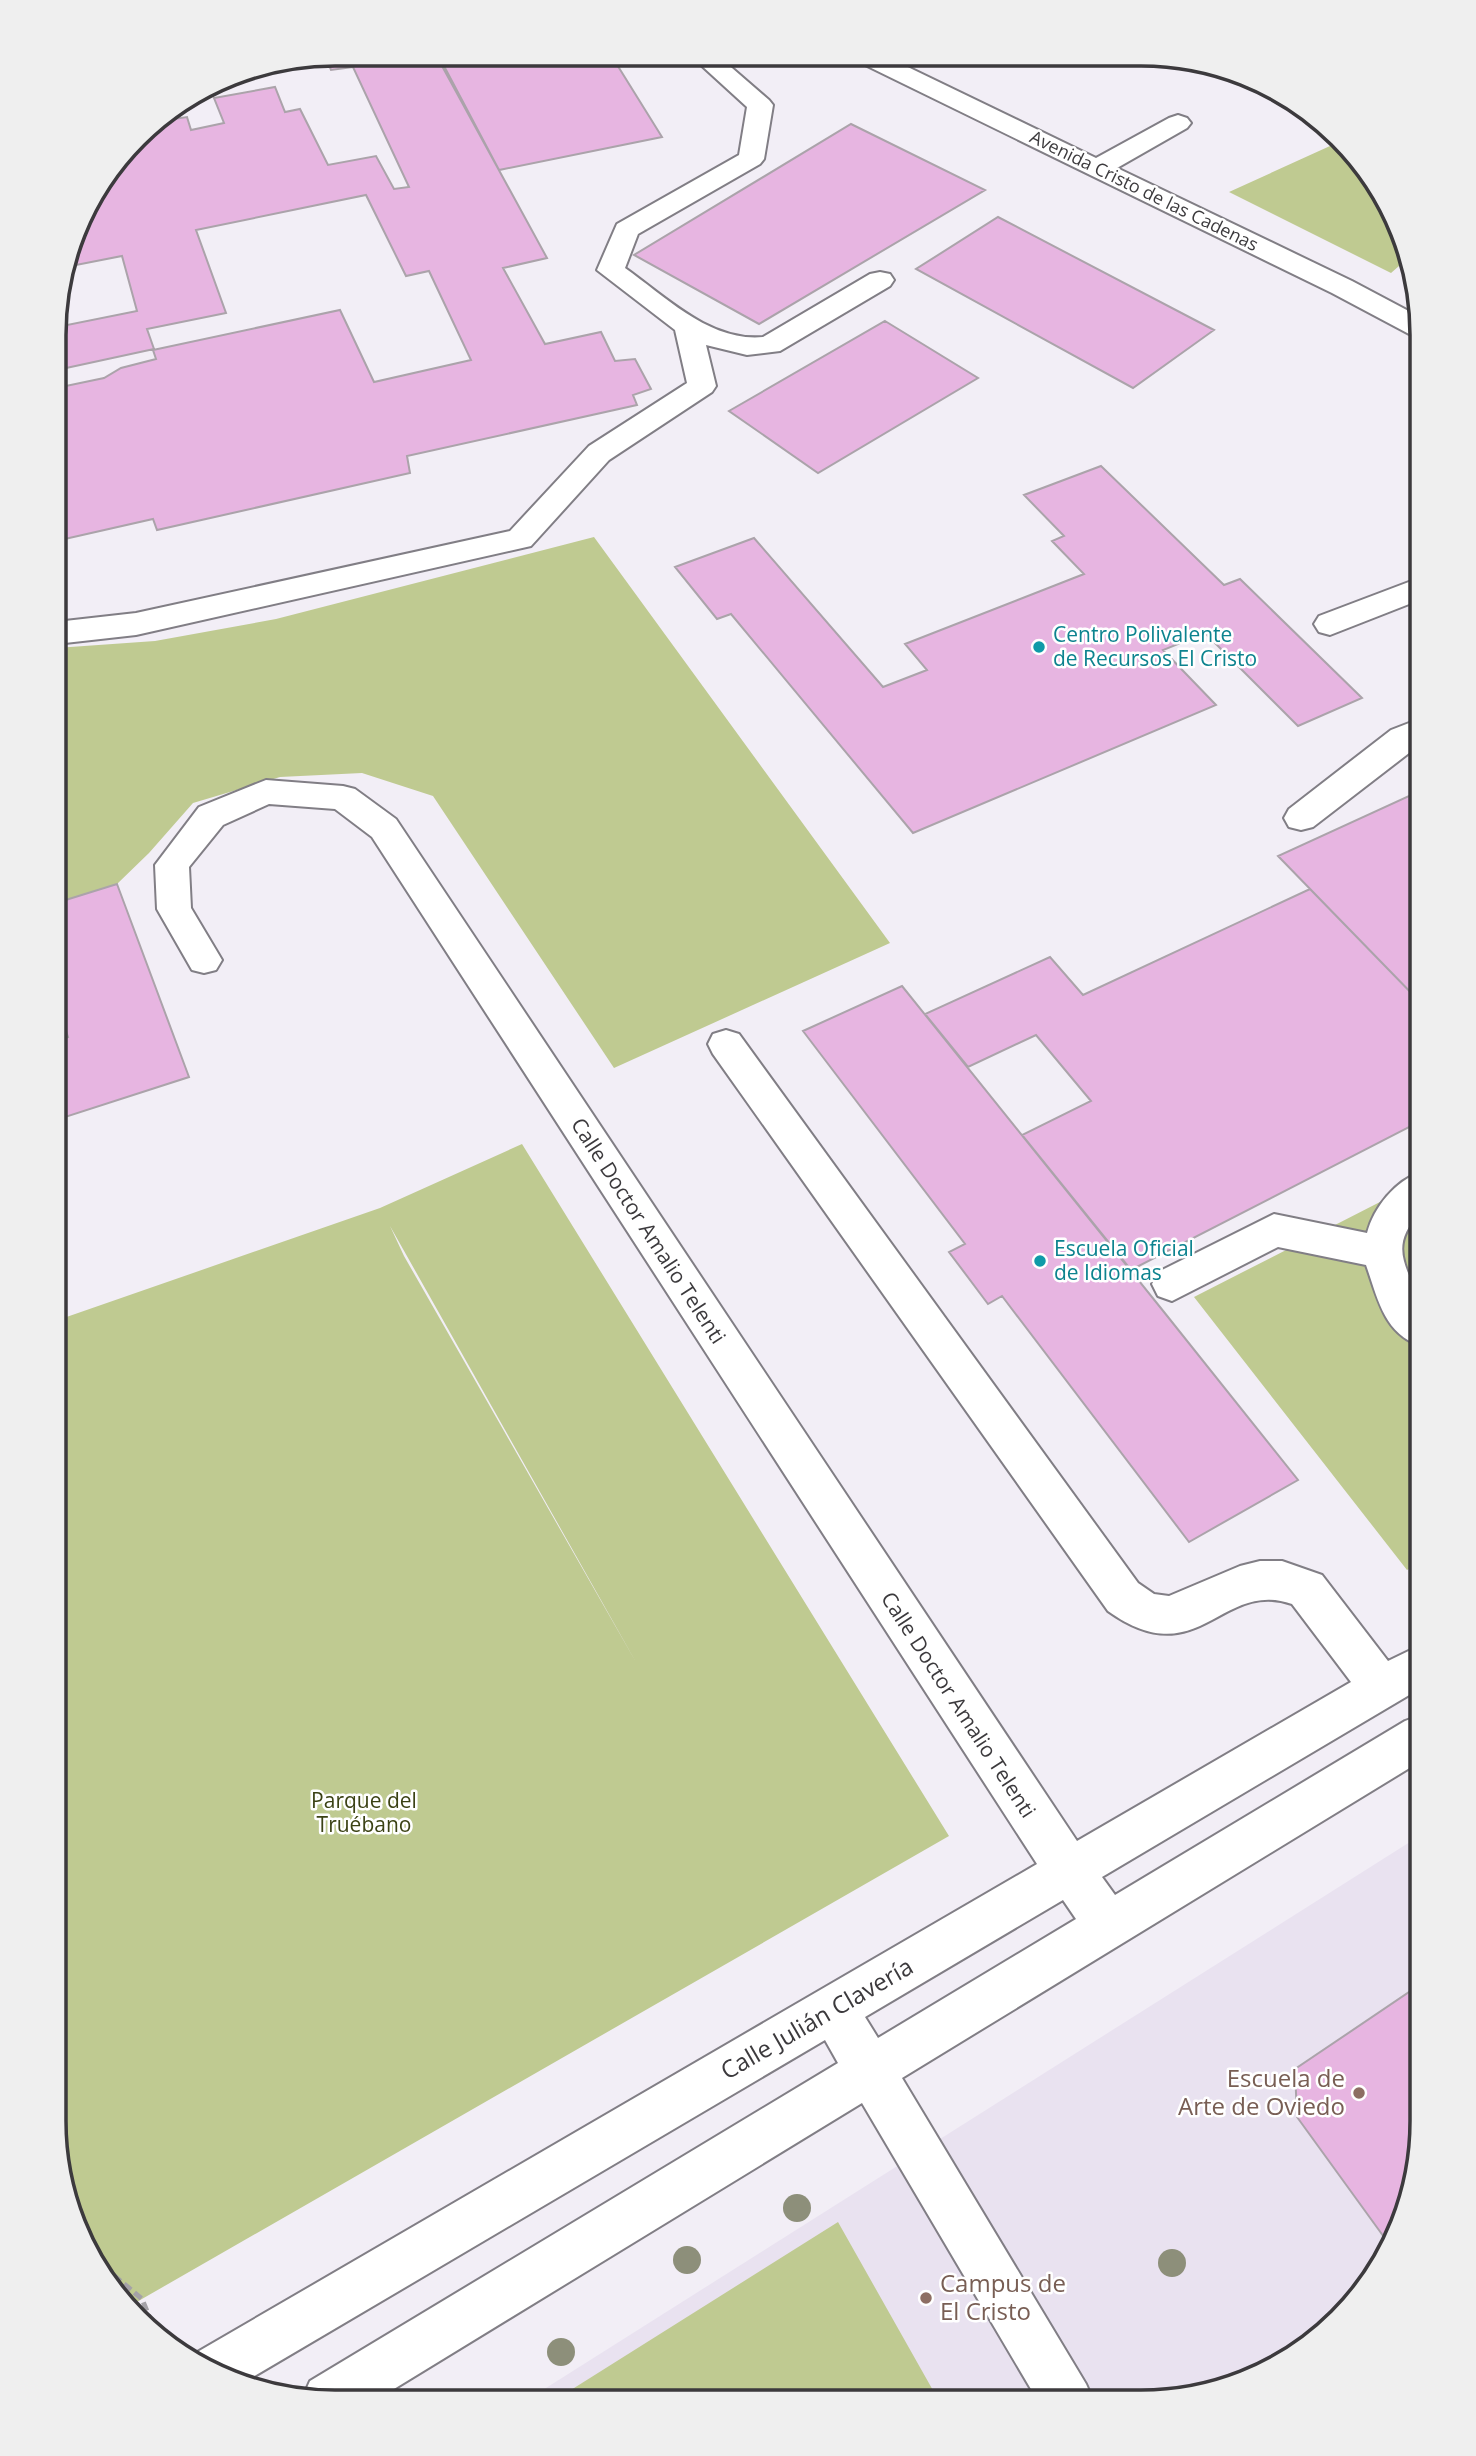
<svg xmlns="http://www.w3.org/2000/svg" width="1476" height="2456" font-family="'Open Sans',sans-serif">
	<rect width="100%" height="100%" fill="#f2eef6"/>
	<path fill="#e9e2f0" d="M1421 1835V2140L1407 2212 1364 2292 1312 2344 1248 2381 1141 2402 527 2400Z"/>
	<path fill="#bfca91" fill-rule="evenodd" d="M1341 141C1374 174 1398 213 1407 259L1391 273 1229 192Z
		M594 537 890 943 614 1068 433 796 362 773 280 777 193 803 149 853 117 884 56 903V648L155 641 276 619Z
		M522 1144 949 1836 128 2307 112 2292 75 2228 54 2121 55 1321 380 1208ZM390 1226 637 1664 404 1256Z
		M1421 1181V1562L1407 1570 1194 1297Z
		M838 2222 939 2401 555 2400Z"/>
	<path fill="#e7b5e1" stroke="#aba3aa" stroke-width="2" d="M335 54 436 55 547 258 503 268 545 344 601 332 615 361 635 359 651 389 633 395 637 405 407 456 410 473 157 530 153 519 56 541V388L104 378 121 368 156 359 153 350 340 310 374 382 471 360 429 271 406 276 366 195 196 230 226 313 147 329 154 349 57 370V327L137 311 122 256 66 267 83 211 153 122 187 117 191 130 224 123 214 98 275 87 285 112 300 109 328 165 376 156 394 189 409 187 353 67 331 70 325 56Z
		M500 55H611L662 137 499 170 444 66Z
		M851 124 985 190 759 324 634 255Z
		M998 217 1214 330 1133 388 916 269Z
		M885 321 978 378 818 473 729 411Z
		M1101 466 1224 585 1240 579 1362 698 1298 726 1205 633 1163 650 1216 705 913 833 731 614 717 619 675 567 754 538 883 687 927 670 905 644 1084 574 1052 541 1064 536 1024 495Z
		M1422 790V1004L1278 856Z
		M117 884 189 1077 56 1120V1041L68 1037 56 1001V903Z
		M1310 889 1422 1004 1421 1121 1131 1270 1022 1135 1091 1101 1036 1035 968 1067 925 1014 1050 957 1083 995Z
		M902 986 1164 1312 1298 1480 1189 1542 1002 1296 988 1304 949 1252 965 1244 803 1031Z
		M1421 1984V2140L1407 2212 1389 2244 1297 2117 1295 2069Z"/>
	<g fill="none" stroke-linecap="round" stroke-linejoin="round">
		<defs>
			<path id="minor" d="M690 55H717L769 100 773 105 764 159 760 164 638 234 625 268C666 297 710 342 763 337L870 274 880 272 890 274 894 280 890 286 780 351 747 355 706 345 716 386 712 392 609 460 531 546 136 635 56 644V622L136 613 510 531 589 446 687 383 675 330 597 270 617 224 739 155 747 107Z
				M854 56H885L1096 158 1169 118 1178 115 1187 118 1191 123 1187 128 1117 168 1352 281 1418 316 1422 337 1411 335 1332 293 857 61Z
				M1422 577V599L1330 635 1319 632 1314 624 1319 616Z
				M1422 718V743L1313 827 1301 830 1289 827 1284 818 1289 809 1391 730Z
				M266 780 343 786 355 789 396 819 1077 1841 1351 1682 1292 1604C1220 1579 1199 1676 1108 1611L713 1054 708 1044 713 1034 726 1030 739 1034 1138 1583 1154 1594 1169 1596 1240 1566 1260 1561H1282L1322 1575 1388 1661 1421 1645V1688L1102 1877 1115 1895 1405 1721 1421 1715V1761L902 2078 1086 2384 1094 2402 1038 2401 862 2103 376 2400 302 2399 310 2381 838 2063 825 2040 241 2384 227 2380 191 2359 194 2354 1037 1864 372 837 335 809 269 804 223 825 189 867 191 908 222 960 216 970 204 973 192 970 157 909 155 865 199 807ZM1063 1900 1076 1919 878 2038 865 2017Z
				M1421 1172V1212C1385 1249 1410 1268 1421 1307 1425 1318 1421 1334 1421 1346 1384 1334 1378 1299 1366 1265L1278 1247 1172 1301 1158 1296 1152 1284 1158 1272 1274 1214 1367 1233C1374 1207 1395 1181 1421 1172Z"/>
		</defs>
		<use href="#minor" stroke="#817e85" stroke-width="4"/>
		<path stroke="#a4a1a7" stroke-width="5" stroke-dasharray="9 4.5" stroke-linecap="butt" d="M93 2258 142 2299 158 2338"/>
		<use href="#minor" fill="#fff" fill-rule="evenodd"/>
	</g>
	<g fill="#8d8f7a">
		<circle cx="797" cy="2208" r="14"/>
		<circle cx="687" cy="2260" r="14"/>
		<circle cx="1172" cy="2263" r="14"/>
		<circle cx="561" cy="2352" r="14"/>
	</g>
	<g fill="#0f9aa8" stroke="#fff" stroke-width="2.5">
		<circle cx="1039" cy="647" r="7"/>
		<circle cx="1040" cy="1261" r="7"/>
	</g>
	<g fill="#8d6e63" stroke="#fff" stroke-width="2.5">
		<circle cx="1359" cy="2093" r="7"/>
		<circle cx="926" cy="2298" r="7"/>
	</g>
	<g text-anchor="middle" stroke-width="5" stroke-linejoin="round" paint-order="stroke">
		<g font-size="18" fill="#3c3a3d" stroke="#fff">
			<text transform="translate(1144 191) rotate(26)" y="6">Avenida Cristo de las Cadenas</text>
		</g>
		<g font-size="21" fill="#0d838f" stroke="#fff" text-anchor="start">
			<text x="1053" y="642">Centro Polivalente<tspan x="1053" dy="24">de Recursos El Cristo</tspan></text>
			<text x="1054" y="1256">Escuela Oficial<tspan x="1054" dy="24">de Idiomas</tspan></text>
		</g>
		<g font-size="21" fill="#3c3a3d" stroke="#fff">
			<text transform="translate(648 1231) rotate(57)" y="7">Calle Doctor Amalio Telenti</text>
			<text transform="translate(958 1705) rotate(57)" y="7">Calle Doctor Amalio Telenti</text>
		</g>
		<g font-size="21" fill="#3b4214" stroke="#fff">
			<text x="364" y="1808">Parque del<tspan x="364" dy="24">Truébano</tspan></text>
		</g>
		<g font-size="24" fill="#3c3a3d" stroke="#fff">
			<text transform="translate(817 2019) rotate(-30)" y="8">Calle Julián Clavería</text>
		</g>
		<g font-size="24" fill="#785e54" stroke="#fff" text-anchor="end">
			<text x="1345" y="2087">Escuela de<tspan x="1345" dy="28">Arte de Oviedo</tspan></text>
			<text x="940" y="2292" text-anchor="start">Campus de<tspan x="940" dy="28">El Cristo</tspan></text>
		</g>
	</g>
	<path d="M0 0H1476V2456H0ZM335 66H1141A269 269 0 0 1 1410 335V2121A269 269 0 0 1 1141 2390H335A269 269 0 0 1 66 2121V335A269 269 0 0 1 335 66Z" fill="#efefef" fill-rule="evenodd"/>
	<path fill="none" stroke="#3c3a3d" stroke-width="3.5" d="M335 66H1141A269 269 0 0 1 1410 335V2121A269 269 0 0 1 1141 2390H335A269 269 0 0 1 66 2121V335A269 269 0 0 1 335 66Z"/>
</svg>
